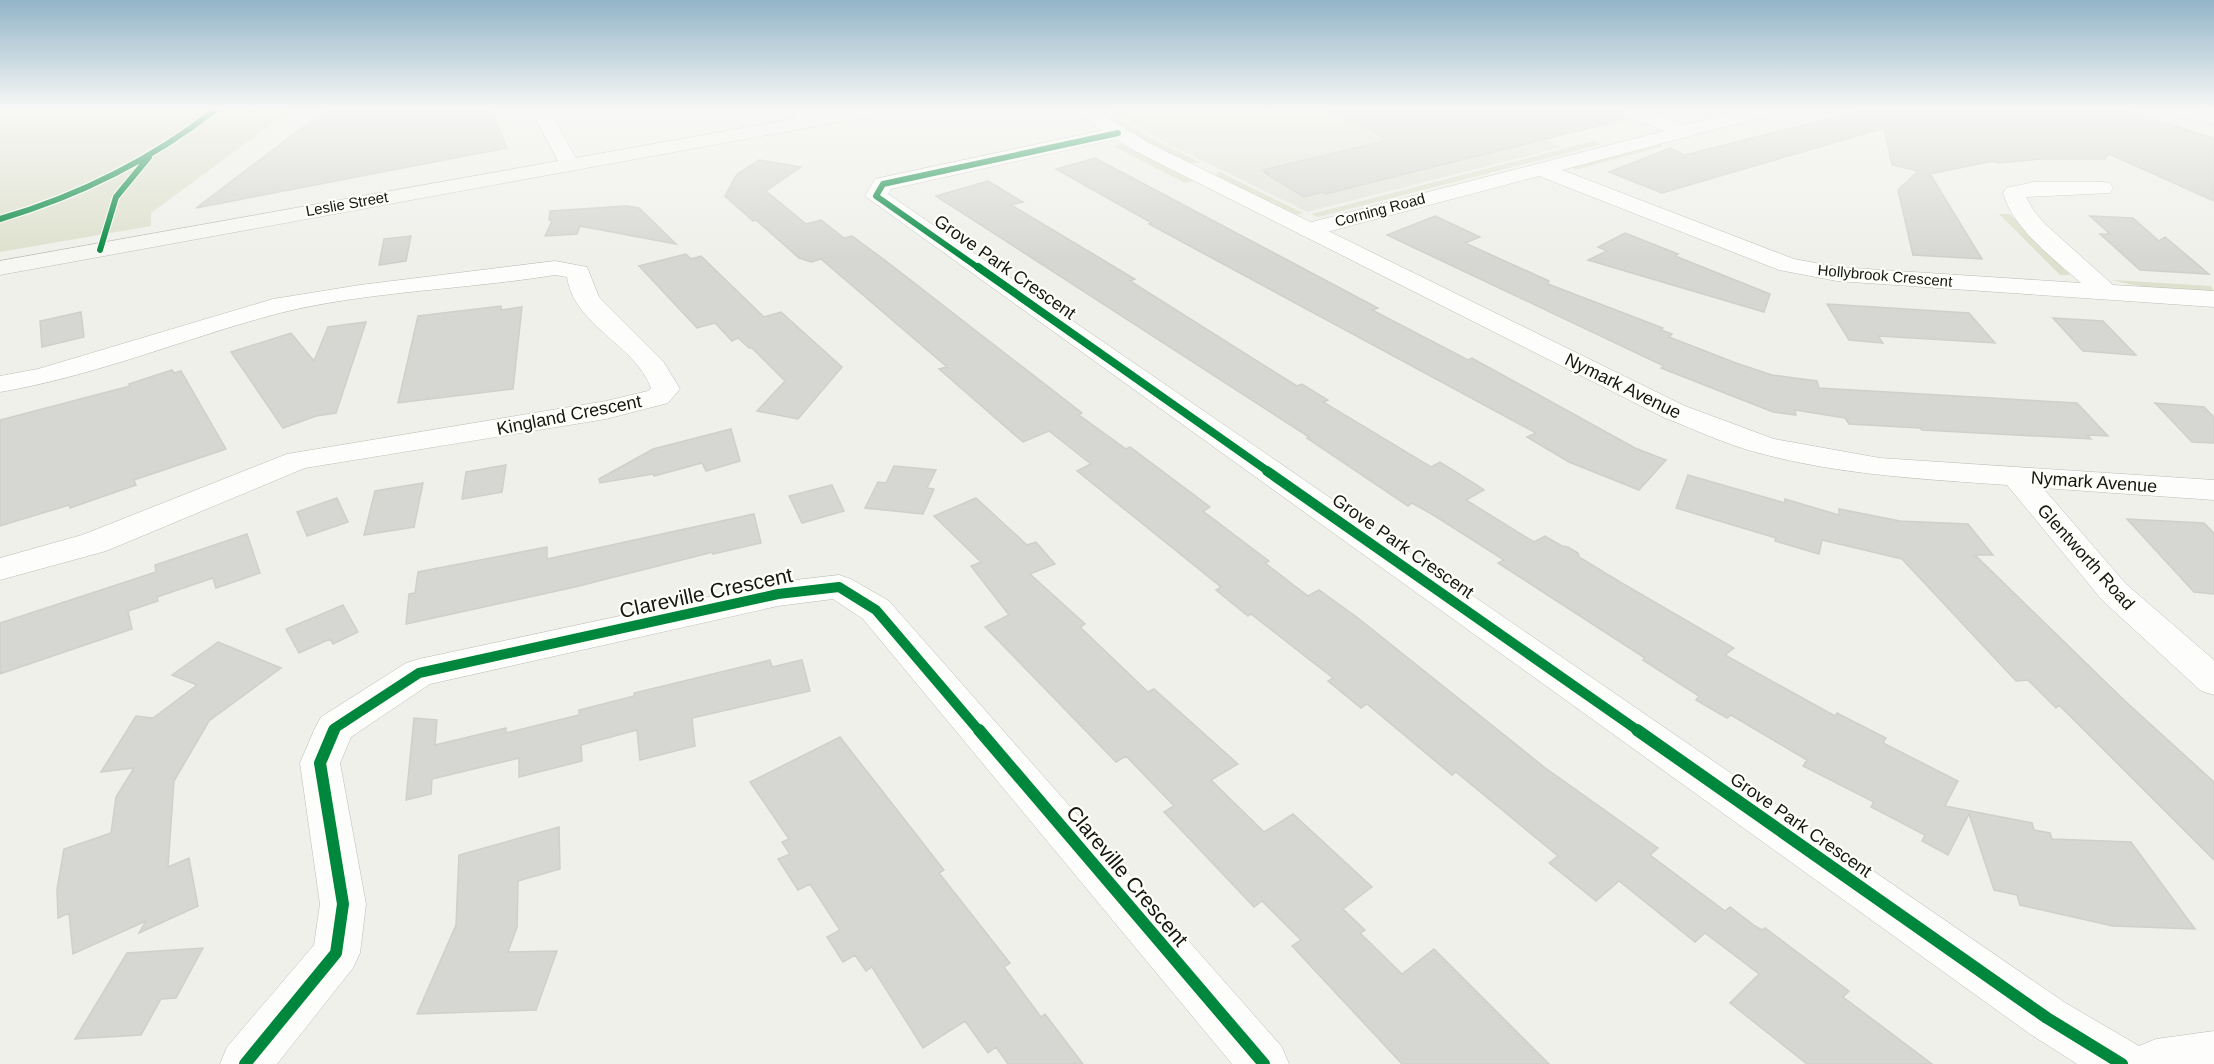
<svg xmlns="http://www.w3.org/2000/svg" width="2214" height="1064" font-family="Arial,sans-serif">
	<rect width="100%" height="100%" fill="#eff0ea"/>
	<path fill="#e2e4d9" d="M1111 110H1477L1562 147 1307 212 1154 137Z"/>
	<path fill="#dde0cc" d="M0 110H291L151 213V226L0 252Z
		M1118 118 1155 140 1201 163C1176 165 1135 135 1114 121Z
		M1594 141 1602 144 1318 217 1311 214Z
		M1657 143 1664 146 1575 170 1570 167Z
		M1121 144 1193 181 1185 183 1113 146Z
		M1218 171 1303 213 1295 215 1216 176Z
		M1999 214H2010L2070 275H2060Z
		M2112 280 2211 286 2214 292 2143 287Z"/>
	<path fill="#d6d7d2" stroke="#cfd0cb" stroke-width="1.5" d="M326 110H491L507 148 196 208Z
		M1330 110H1620L1625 119 1326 194 1323 192 1304 197 1265 173H1268L1263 170 1389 140Z
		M1863 110H2124L2214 138V201L2109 154 2105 159H2041L1998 163 1993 161 1930 174 1982 259 1913 255 1898 190 1918 171 1892 165 1884 128 1662 193 1609 172 1670 148 1685 155Z
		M1095 158 1378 308 1372 310 1468 360 1472 358 1635 448 1666 460 1639 490 1569 462 1527 437 1536 433 1149 224 1152 223 1056 169Z
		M759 160 801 167 766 191 806 224 821 220 844 238 852 236 886 261 1082 413 1079 415 1126 449 1130 447 1210 507 1203 511 1269 561 1265 563 1308 596 1319 590 1358 618 1544 767 1658 848 1650 855 1725 911 1730 907 1755 926 1762 930 1765 928 1849 991 1843 997 1932 1064H1807L1730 1003 1759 974 1705 933 1695 942 1619 881 1596 901 1549 863 1558 856 1456 772 1452 775 1367 704 1361 708 1328 681 1333 678 1251 614 1248 616 1216 590 1221 587 1077 471 1091 464 1049 431 1023 442 939 369 947 367 821 259 811 262 799 258 756 220 753 221 725 196 737 174Z
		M988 181 1023 202 1011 205 1135 279 1130 281 1297 386 1302 384 1328 400 1323 402 1431 467 1440 462 1477 485 1484 490 1466 500 1534 542 1545 536 1562 546 1568 547 1578 553 1579 557 1620 582 1734 648 1725 655 1835 716 1837 713 1886 738 1883 743 1958 781 1945 806 2032 823 2034 830 2050 833 2052 839 2131 842 2195 929 2113 926 2020 905 2017 895 1994 890 1969 814 1948 855 1922 841 1925 835 1871 807 1874 802 1803 766 1807 760 1731 715 1727 718 1696 700 1699 696 1643 660 1645 658 1498 563 1504 560 1435 516 1412 503 1408 506 1307 438 1309 437 936 196Z
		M627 206 639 208 676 244 580 226 577 234 545 236 552 221 549 220 550 211Z
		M1435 216 1480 237 1465 243 1549 281 1548 284 1663 328 1661 330 1672 334 1669 337 1736 363 1772 375 1817 381 1819 388 2077 403 2108 436 2087 435 2091 439 1922 430 1920 428 1849 424 1845 418 1795 410 1796 415 1773 412 1661 368 1664 366 1387 235Z
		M2090 216 2133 218 2159 241 2165 237 2209 274 2140 270 2100 234H2110Z
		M1625 233 1678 254 1675 256 1770 294 1764 312 1588 260 1607 251 1598 247Z
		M411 236 406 261 379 265 384 239Z
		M686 254 691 259 701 256 764 317 781 312 842 367 798 419 757 411 785 381 752 348H749L738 338 732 341 715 323 697 328 639 266Z
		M1827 304 1969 313 1995 343 1878 336 1883 343 1849 340Z
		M501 306V310L522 307 513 389 398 403 418 316Z
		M81 312 84 337 42 347 40 321Z
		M2053 318 2103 321 2136 355 2083 351Z
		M366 322 336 413 316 416 283 428 231 352 291 333 314 361 328 327Z
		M172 370 174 373 181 371 226 449 134 480 136 485 70 508 69 505 0 526V420L130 386 129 384Z
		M2155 403 2204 407 2214 417V443L2192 442Z
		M731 429 740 461 706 471 702 463 654 476 653 474 600 483 599 479 653 449Z
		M506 465 502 492 462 499 466 472Z
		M894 466 936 470 927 488 934 489 923 514 865 508 878 482 886 483Z
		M1688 475 1785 503V499L1839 515V509L1900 521 1968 524 1993 555H1975L2125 701 2214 782V860L2059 705 2056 708 2028 680 2016 681 1902 559 1822 540 1819 554 1775 541 1776 538 1676 508Z
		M423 483 414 527 364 535 375 491Z
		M832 485 844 511 802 523 789 496Z
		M337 498 348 522 307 536 297 512Z
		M976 498 1027 545 1036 542 1055 564 1030 574 1085 624 1080 627 1148 692 1154 689 1238 764 1211 780 1264 832 1293 814 1372 887 1343 909 1365 930 1360 933 1402 974 1434 949 1549 1064H1402L1292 946 1301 940 1262 901 1254 907 1164 812 1174 806 1126 756 1116 762 985 627 1009 615 971 566 981 562 934 516Z
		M754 514 761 543 713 554V552L575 587 406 624 409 594 415 593 418 572 547 547V559Z
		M2127 519 2204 523 2214 533V594L2194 592Z
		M247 534 260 573 216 588 213 578 157 597 158 601 128 611 132 629 0 674V623L156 572 155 565Z
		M343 605 358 632 333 644 330 639 299 653 286 629Z
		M218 642 281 668 209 721 174 781 168 867 189 858 198 906 139 933 146 921 73 954 69 913 58 918 57 889 64 849 111 833 116 797 134 768 101 772 136 716 153 718 197 685 172 675Z
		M770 660 772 667 802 660 810 691 692 718 695 746 640 760 637 730 581 745 582 761 519 777V758L432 779 431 794 406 800 414 718 437 720 435 745 506 728V733L579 715V710L634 696V693Z
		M840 737 944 870 939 873 1010 963 1004 967 1041 1017 1045 1014 1083 1064H1008L996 1047 988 1053 965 1021 923 1048 872 967 866 971 855 955 843 962 827 937 840 930 810 884 798 890 778 859 790 854 782 842 789 839 750 782Z
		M559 827 560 869 518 881 517 927 508 952 557 951 536 1010 417 1014 456 925 459 855Z
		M203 948 176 998 161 999 141 1035 75 1039 127 953Z"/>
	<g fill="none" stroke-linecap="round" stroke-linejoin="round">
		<defs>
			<path id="minor" d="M531 110H549L579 164 576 168H562Z
				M788 110H808L819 121 809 127 802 125Z
				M1622 110H1647L1685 125 1745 110H1775L1773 114 1562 170 1794 259 1837 267 2081 283C2053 258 2014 230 2003 193L2006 188 2034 182H2102L2110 183 2113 188 2110 193 2026 197 2034 211 2046 225 2113 285 2214 291V307L1837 281 1779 270 1539 176 1308 237 1300 235 1297 230 1300 225 1664 131 1624 114Z
				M2172 110 2214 112V124L2174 114Z
				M1118 127 1128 133 1125 137 891 189 888 194 2064 1002 2139 1046 2156 1039 2214 1031V1064H2077L2030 1034 865 196 875 179Z
				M555 261 587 267 599 297 663 361 680 389 668 403 606 419 305 468 106 551 0 580V558L82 535 287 454 606 401 648 391 651 388C635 344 574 326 567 277L555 275C463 290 366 291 276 314 183 339 95 376 0 392V376L38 369 273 299 360 285Z
				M839 575 851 579 889 601 1282 1047 1289 1064H1232L863 619 833 599 778 606 430 684 351 737 340 763 366 904 360 953 353 968 277 1064H220L227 1047 314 945 320 904 300 763 315 728 321 717 406 663 419 659 778 582Z"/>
			<path id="tertiary" d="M1075 110H1096L1149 143 1685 406 1774 439 1880 458 2214 480V500L2043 488 2126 584 2214 660V695L2201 691 2102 600 2007 485C1923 479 1840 475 1759 453 1727 445 1696 430 1665 418L1135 151 1077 114Z"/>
			<path id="secondary" d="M843 110H881L872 116 0 275V261Z"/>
		</defs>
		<use href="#minor" stroke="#bcbdb8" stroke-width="1"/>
		<use href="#tertiary" stroke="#bcbdb8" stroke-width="1"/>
		<use href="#secondary" stroke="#bcbdb8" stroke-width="1"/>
		<use href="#minor" fill="#fdfdfc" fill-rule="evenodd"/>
		<use href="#tertiary" fill="#fdfdfc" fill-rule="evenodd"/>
		<use href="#secondary" fill="#f6f7f2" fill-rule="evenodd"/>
		<defs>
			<path id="cycleway-far3" d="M0 219C78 196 151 160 215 110
				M100 250 116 197 149 157
				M980 269 876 196 883 184 1118 133"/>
			<path id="cycleway-far2" d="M978 267 1269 472"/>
			<path id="cycleway-far1" d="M1267 471 1640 732
				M333 732 335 728 419 673 778 594 839 587 876 610 980 732"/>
			<path id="cycleway" d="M979 730 1264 1064
				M1637 730 2047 1018 2122 1064
				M245 1064 336 953 343 904 320 763 334 730"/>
		</defs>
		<use href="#cycleway-far3" stroke="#fefff9" stroke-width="8"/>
		<use href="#cycleway-far2" stroke="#fefff9" stroke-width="10"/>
		<use href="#cycleway-far1" stroke="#fefff9" stroke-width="14"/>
		<use href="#cycleway" stroke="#fefff9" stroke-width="16"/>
		<use href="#cycleway-far3" stroke="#00873e" stroke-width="6"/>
		<use href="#cycleway-far2" stroke="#00873e" stroke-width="8"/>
		<use href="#cycleway-far1" stroke="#00873e" stroke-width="10"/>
		<use href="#cycleway" stroke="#00873e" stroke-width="12"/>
	</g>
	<linearGradient id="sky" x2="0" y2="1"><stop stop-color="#93b5c8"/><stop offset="0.42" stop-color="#f8f8f6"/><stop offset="1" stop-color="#f8f8f6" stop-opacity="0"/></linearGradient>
	<rect width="2214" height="259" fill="url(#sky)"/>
	<g text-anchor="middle" stroke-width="4.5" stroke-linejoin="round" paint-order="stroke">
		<g font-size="15" fill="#161613" stroke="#fefff9">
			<text transform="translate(347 204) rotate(-10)" y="5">Leslie Street</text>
			<text transform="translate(1380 210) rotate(-15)" y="5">Corning Road</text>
			<text transform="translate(1885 276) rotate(5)" y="5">Hollybrook Crescent</text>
		</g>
		<g font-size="18" fill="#161613" stroke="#fefff9">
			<text transform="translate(1005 267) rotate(35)" y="6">Grove Park Crescent</text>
			<text transform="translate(1623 386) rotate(26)" y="6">Nymark Avenue</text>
			<text transform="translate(569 415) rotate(-11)" y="6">Kingland Crescent</text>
			<text transform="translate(2094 482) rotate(4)" y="6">Nymark Avenue</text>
			<text transform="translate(1403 546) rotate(35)" y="6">Grove Park Crescent</text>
			<text transform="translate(2086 557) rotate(48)" y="6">Glentworth Road</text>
			<text transform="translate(1801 825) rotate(35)" y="6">Grove Park Crescent</text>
		</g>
		<g font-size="21" fill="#161613" stroke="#fefff9">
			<text transform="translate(706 593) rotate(-12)" y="7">Clareville Crescent</text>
			<text transform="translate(1127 876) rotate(50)" y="7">Clareville Crescent</text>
		</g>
	</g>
</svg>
